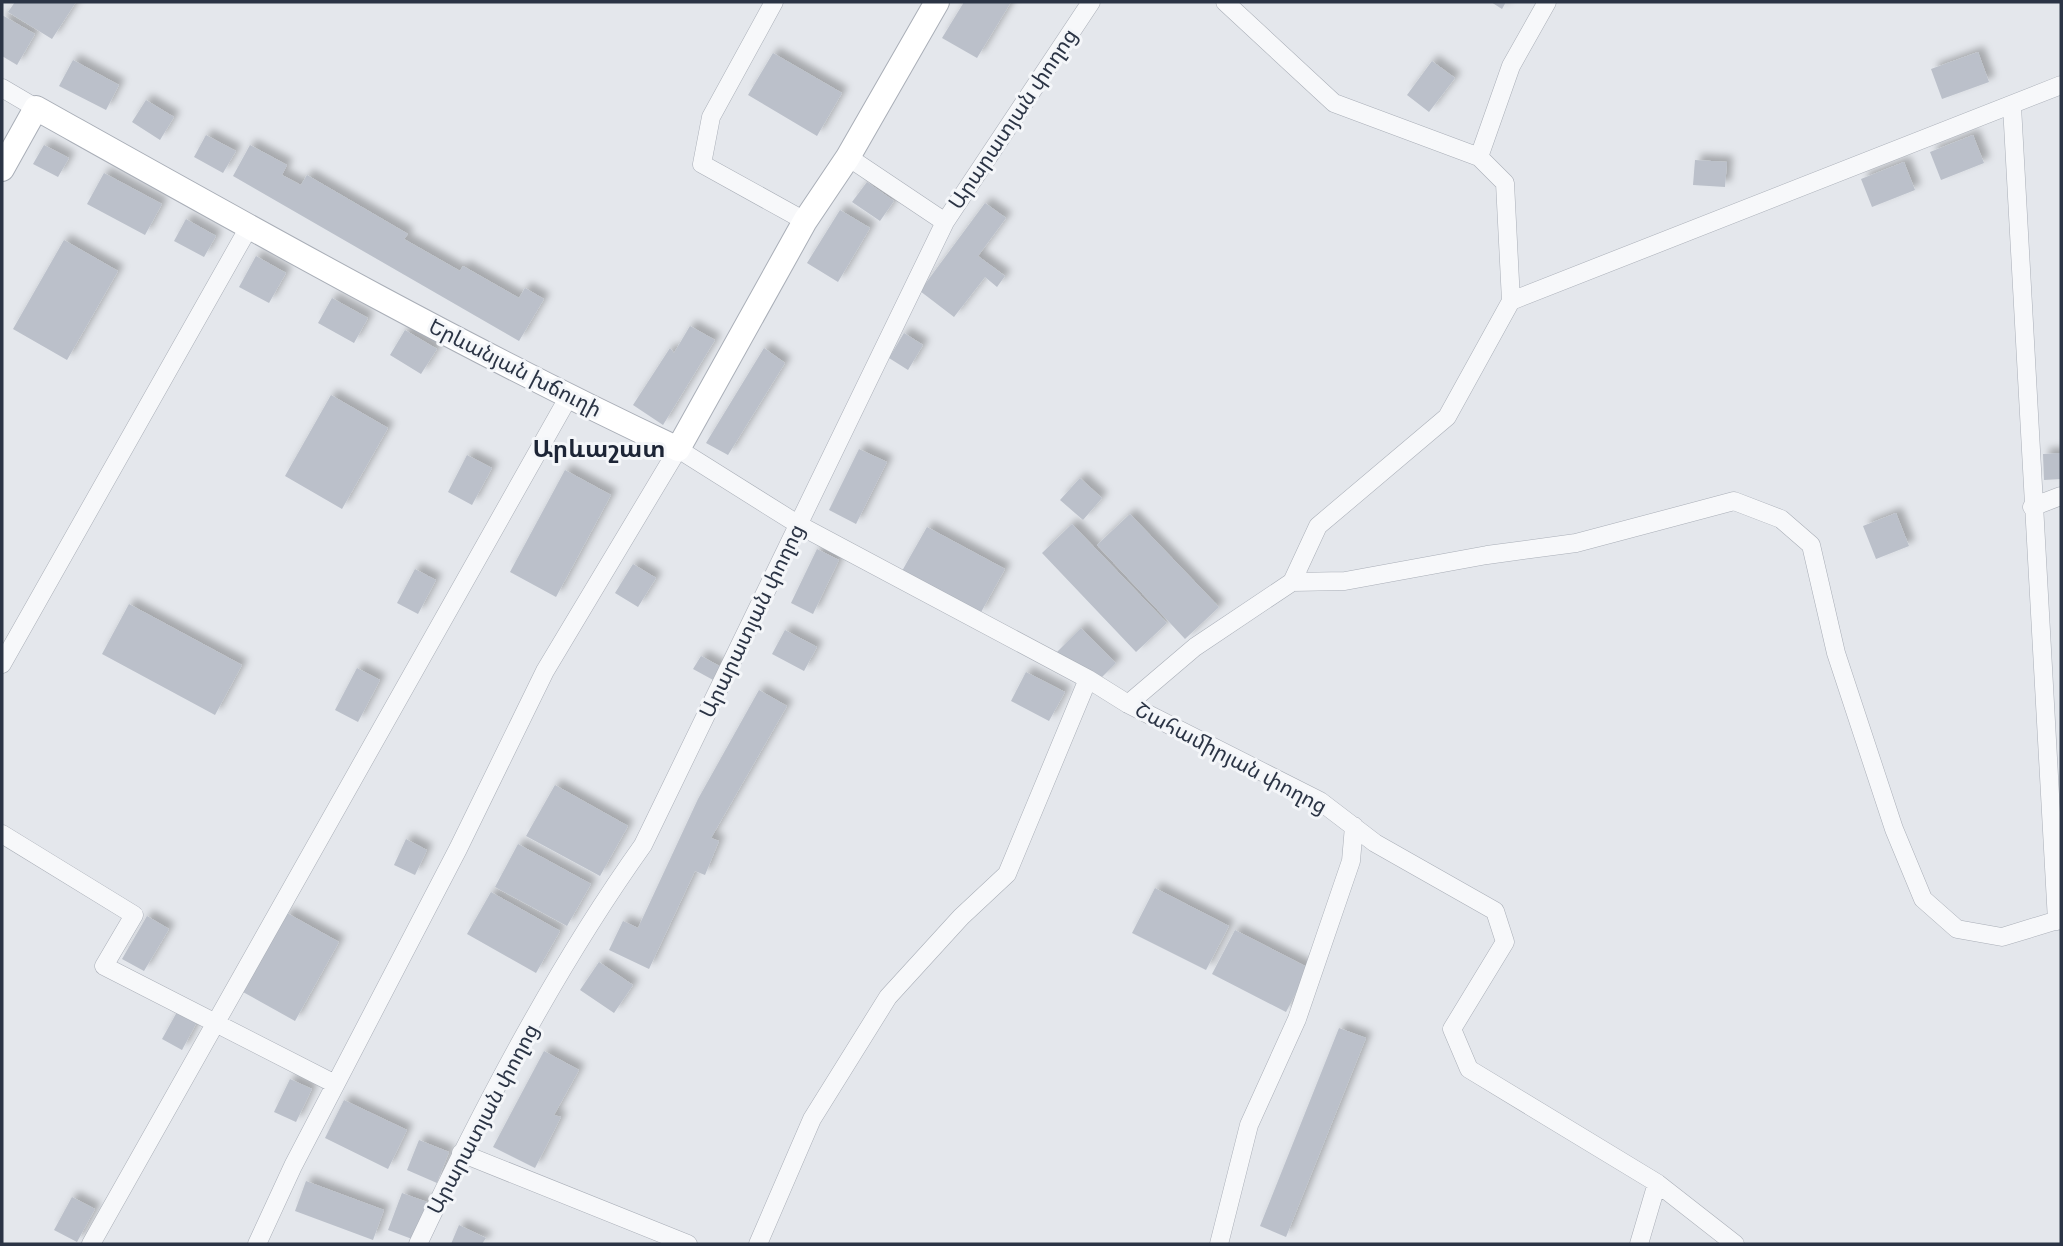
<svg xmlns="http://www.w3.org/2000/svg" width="2063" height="1246" font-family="'Roboto Condensed','Noto Sans Armenian',sans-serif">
	<defs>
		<filter id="shadow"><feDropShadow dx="6" dy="-6" stdDeviation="3.5" flood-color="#0004"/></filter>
	</defs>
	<rect width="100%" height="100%" fill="#e4e7ec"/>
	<path fill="#bbc0ca" filter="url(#shadow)" d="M15 2H76L52 39 8 12Z
		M964 2H1011L977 58 942 38Z
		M1491 2H1506L1502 9Z
		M2 15 35 34 17 65 2 56Z
		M1978 52 1989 82 1942 99 1931 69Z
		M773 53 842 93 817 136 748 95Z
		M73 60 119 85 106 110 59 86Z
		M1432 61 1455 78 1429 112 1407 95Z
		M146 100 174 117 160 140 132 122Z
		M206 135 236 151 223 173 194 157Z
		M1973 135 1984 163 1941 180 1930 152Z
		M44 145 69 158 58 177 33 164Z
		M250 145 287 165 282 175 301 185 307 175 408 234 404 239 460 271 463 266 519 298 525 288 544 299 519 341 233 176Z
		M1695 160 1727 162 1725 187 1693 185Z
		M1904 162 1915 190 1872 207 1861 179Z
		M104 173 162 204 145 235 87 204Z
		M867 182 894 201 880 221 852 202Z
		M985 203 1006 218 978 256 1005 276 997 287 985 277 954 317 920 291Z
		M840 210 870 228 838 282 807 263Z
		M186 219 216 236 204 257 174 241Z
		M64 240 118 271 67 360 13 329Z
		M256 256 286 273 269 303 239 287Z
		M332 298 368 318 354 343 318 323Z
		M690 326 715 340 663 425 633 405 670 348 674 353Z
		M405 330 437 349 421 374 390 355Z
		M904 333 923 345 908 370 889 358Z
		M764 348 785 363 728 455 706 443Z
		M331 395 388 428 342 509 285 476Z
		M859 449 887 462 856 524 829 510Z
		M2061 453V479L2044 480 2043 454Z
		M467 455 492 468 472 505 448 492Z
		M565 470 611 495 556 597 510 572Z
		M1080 478 1102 498 1083 520 1060 500Z
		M1896 513 1909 546 1876 559 1863 526Z
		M1130 514 1219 607 1185 639 1097 545Z
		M1072 524 1167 623 1136 652 1042 553Z
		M927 527 1005 569 980 614 902 571Z
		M817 549 839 560 813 614 791 603Z
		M633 564 656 578 638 607 615 593Z
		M415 569 436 580 418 614 397 603Z
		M129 604 242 665 215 715 102 654Z
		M1081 628 1116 663 1102 677 1057 652Z
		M785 630 817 647 804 671 772 654Z
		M701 656 723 668 715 681 693 669Z
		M357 668 380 680 358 722 335 710Z
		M1026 672 1065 692 1049 721 1011 701Z
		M759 690 787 706 711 838 719 841 705 875 695 871 649 969 609 950 623 921 638 928 698 799Z
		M555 785 628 826 600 876 526 836Z
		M406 839 427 850 415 875 394 865Z
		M518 844 591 884 567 926 495 887Z
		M1155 888 1229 926 1206 970 1132 933Z
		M491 892 560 931 536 973 467 934Z
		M287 913 339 942 295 1021 243 992Z
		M147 916 169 929 144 971 122 959Z
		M1235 930 1309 968 1286 1012 1212 974Z
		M599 962 633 985 614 1013 580 990Z
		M177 1012 197 1022 182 1050 162 1039Z
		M1339 1028 1366 1038 1286 1237 1260 1226Z
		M544 1051 579 1070 554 1115 561 1117 535 1168 493 1147Z
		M290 1079 312 1089 296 1122 274 1112Z
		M344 1100 407 1130 388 1169 325 1138Z
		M419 1140 449 1152 437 1183 407 1170Z
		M306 1181 384 1210 373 1240 295 1211Z
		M402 1193 427 1202 412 1239 388 1230Z
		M72 1197 95 1209 77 1242 54 1230Z
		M459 1225 486 1238 482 1244H451Z"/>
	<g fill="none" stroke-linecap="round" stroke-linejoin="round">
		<defs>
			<path id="minor" d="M774 2 711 117 702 164 805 221
				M2 88 36 108
				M2012 106 2057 921
				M848 157 945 222
				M1479 157 1511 66 1547 2
				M1511 301 2061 85
				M2032 507 2061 496
				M1292 582 1345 581 1487 555 1576 543 1734 501 1781 519 1811 545 1836 653 1894 829 1923 899 1957 929 2002 937 2061 919
				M2 664 249 227
				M1128 704 1195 647 1292 582 1318 526 1447 417 1511 301 1505 183 1479 157 1334 103 1225 2
				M2 834 134 915 104 966 335 1084
				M461 1153 688 1244
				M91 1244 568 398
				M257 1244 293 1166 458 849 545 671 678 449 799 525 1088 679 1128 704 1320 801 1375 843 1495 911 1505 942 1452 1029 1469 1069 1657 1183 1735 1244
				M418 1244C482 1109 556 967 643 845L945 222 1091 2
				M758 1244 812 1119 888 997 961 917 1007 874 1088 679
				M1219 1244 1249 1125 1297 1019 1351 861 1354 826
				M1639 1244 1657 1183"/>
			<path id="secondary" d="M2 169 36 108C247 226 459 346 678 449L805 221 848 157 937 2"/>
		</defs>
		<use href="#minor" stroke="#a9aeb7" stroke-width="19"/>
		<use href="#secondary" stroke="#a9aeb7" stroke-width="26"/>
		<use href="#minor" stroke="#f7f8fa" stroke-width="18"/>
		<use href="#secondary" stroke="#fff" stroke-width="24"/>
	</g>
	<g text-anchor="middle" stroke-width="6" stroke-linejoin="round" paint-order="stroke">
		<g font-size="21" fill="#2b3445" stroke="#f4f6f9">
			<text transform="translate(1013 119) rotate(-56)" y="7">Արարատյան փողոց</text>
			<text transform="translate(515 368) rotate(27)" y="7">Երևանյան խճուղի</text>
			<text transform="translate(752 621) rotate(-64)" y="7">Արարատյան փողոց</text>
			<text transform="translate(1231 758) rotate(28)" y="7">Շահամիրյան փողոց</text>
			<text transform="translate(483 1119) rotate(-62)" y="7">Արարատյան փողոց</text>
		</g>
		<g font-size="24" font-weight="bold" fill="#1d2536" stroke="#f4f6f9">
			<text x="599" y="457">Արևաշատ</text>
		</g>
	</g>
	<rect width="2063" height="1246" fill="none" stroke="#2b3445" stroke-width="7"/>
</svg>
